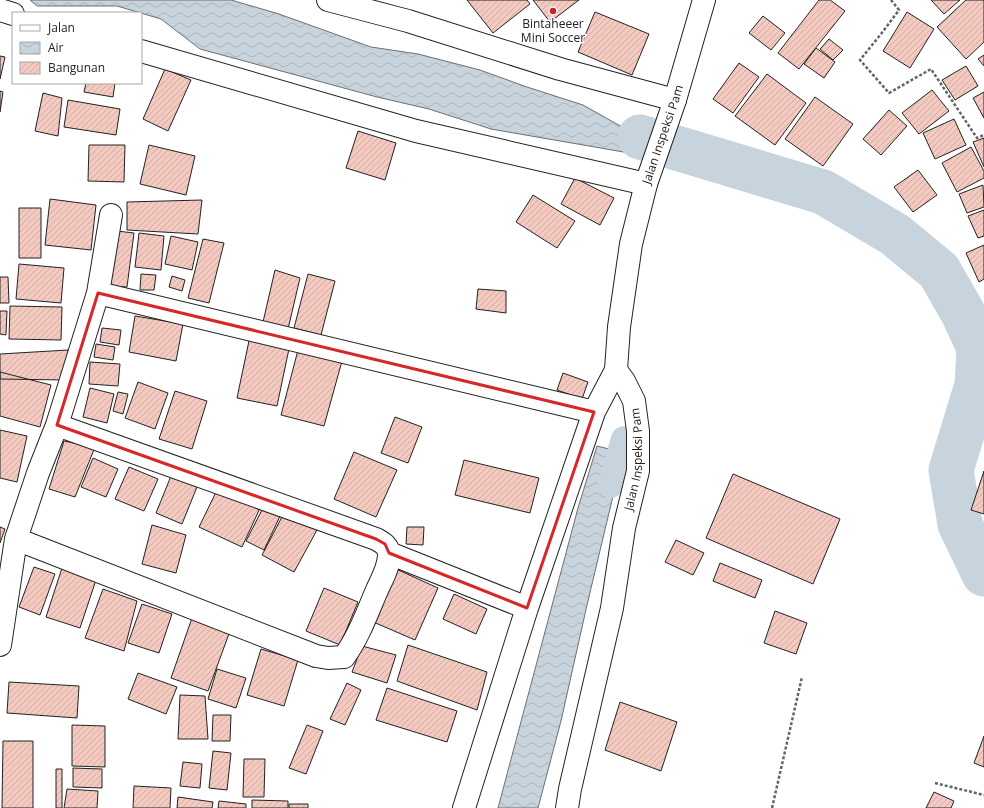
<svg xmlns="http://www.w3.org/2000/svg" width="984" height="808" font-family="'Open Sans',sans-serif">
	<defs>
		<pattern id="water-waves" width="16" height="10" patternUnits="userSpaceOnUse"><rect width="16" height="10" fill="#c7d3dd"/><path d="M0 5q4-4 8 0t8 0" fill="none" stroke="#abb5bd"/></pattern>
		<pattern id="building-hatch" width="6" height="6" patternUnits="userSpaceOnUse"><rect width="6" height="6" fill="#f3c9c0"/><path d="M-1 1l2-2M0 6l6-6M5 7l2-2" fill="none" stroke="#d0aca5"/></pattern>
	</defs>
	<rect width="100%" height="100%" fill="#fff"/>
	<path fill="url(#water-waves)" stroke="#6f6f6f" d="M30 0H231L279 14 371 47 418 54 480 70 527 87 583 105 640 137 635 154 491 129 429 109 377 97 200 49 161 19 117 6H37Z
		M597 446 621 452 614 492 587 605 561 721 538 808H498L578 508Z"/>
	<g fill="none" stroke-linecap="round" stroke-linejoin="round">
		<path stroke="#c7d3dd" stroke-width="26" d="M611 485 624 439"/>
		<path stroke="#c7d3dd" stroke-width="45" d="M640 137 823 192 894 234 939 271 963 313 979 348 977 385 951 470 960 524 984 574"/>
	</g>
	<path fill="url(#building-hatch)" stroke="#222" d="M467 0H527L530 4 493 33Z
		M533 0H579L550 22Z
		M819 0H830L845 11 799 69 778 53Z
		M931 0H960L944 14Z
		M966 0H984V42L966 59 937 27Z
		M595 12 649 34 632 75 578 52Z
		M907 12 934 29 910 68 883 51Z
		M763 16 785 33 771 50 749 33Z
		M829 39 843 50 833 60 820 49Z
		M816 48 835 62 824 78 804 64Z
		M984 55V66L978 59Z
		M0 56 5 57 0 79Z
		M739 63 759 77 733 113 713 99Z
		M966 66 978 86 955 100 942 80Z
		M165 69 191 80 168 131 143 119Z
		M767 74 806 103 775 145 735 116Z
		M86 83H115L113 97 84 92Z
		M932 90 949 111 919 134 902 113Z
		M0 91 3 92 0 112Z
		M984 92V118L973 98Z
		M43 93 62 98 58 136 35 131Z
		M815 97 853 124 823 166 785 139Z
		M68 100 120 109 116 135 64 127Z
		M889 110 907 126 881 155 863 139Z
		M954 119 966 145 935 159 923 133Z
		M358 131 396 143 385 180 346 168Z
		M984 138V167L973 142Z
		M89 145H125L124 182 88 181Z
		M149 145 195 156 186 195 140 184Z
		M971 147 984 171V178L957 192 942 163Z
		M918 170 937 195 913 212 894 187Z
		M575 178 614 198 600 225 561 204Z
		M983 185 984 207 967 213 959 194Z
		M533 195 575 221 557 248 516 222Z
		M50 199 96 205 91 250 45 245Z
		M202 200 198 234 127 230V202Z
		M19 208H41V258H19Z
		M984 210V236L978 238 968 216Z
		M117 231 134 233 127 287 110 286Z
		M139 233 164 236 161 270 135 267Z
		M171 236 198 242 192 270 165 264Z
		M203 239 224 243 209 303 188 298Z
		M984 245V279L979 282 966 253Z
		M19 264 64 268 61 303 16 299Z
		M275 270 300 278 288 329 263 322Z
		M141 274 156 275 154 290H140Z
		M308 274 335 281 321 335 294 328Z
		M172 276 185 280 182 291 169 287Z
		M0 277H8L9 303H0Z
		M478 289 506 291V313L476 309Z
		M10 306 62 307 61 340 9 339Z
		M0 311H7L6 335 0 334Z
		M135 316 183 324 176 361 129 352Z
		M102 328 121 330 119 345 100 342Z
		M250 336 290 344 277 406 237 398Z
		M96 344 115 347 113 360 94 357Z
		M68 350 66 380 0 379V354Z
		M298 350 342 361 324 426 281 415Z
		M90 362 120 364 118 386 89 384Z
		M0 372 51 385 40 427 0 416Z
		M563 373 588 382 582 399 557 390Z
		M138 382 168 393 155 429 125 418Z
		M90 388 114 394 107 423 83 417Z
		M175 391 207 401 192 449 159 439Z
		M118 392 128 394 123 414 113 411Z
		M395 417 422 427 408 463 381 453Z
		M0 430 27 436 17 482 0 478Z
		M64 441 95 447 75 497 49 489Z
		M354 452 397 470 376 517 334 499Z
		M93 458 118 469 106 497 81 487Z
		M464 460 539 478 530 513 455 495Z
		M129 467 158 479 144 511 115 499Z
		M984 471V514L971 510Z
		M733 474 840 519 813 584 706 538Z
		M171 476 197 487 182 524 156 513Z
		M219 486 261 506 242 547 199 527Z
		M265 504 282 512 264 550 246 541Z
		M284 513 317 530 294 572 262 555Z
		M152 525 186 535 176 573 142 564Z
		M0 527 5 529 0 543Z
		M407 527H424L423 545 406 544Z
		M676 540 704 553 693 575 665 562Z
		M720 563 762 580 755 598 713 581Z
		M63 565 97 577 80 628 46 617Z
		M34 567 55 574 40 615 19 607Z
		M394 568 438 588 415 640 371 621Z
		M324 588 358 602 340 645 306 631Z
		M103 589 137 601 124 651 85 638Z
		M454 594 487 609 476 634 443 619Z
		M142 604 172 614 159 653 128 643Z
		M775 611 807 623 796 654 764 643Z
		M192 618 230 631 208 691 171 678Z
		M408 645 487 672 477 710 397 681Z
		M362 646 396 655 387 683 352 672Z
		M261 649 298 660 284 706 247 695Z
		M217 669 246 678 236 708 208 699Z
		M138 673 177 687 166 714 128 699Z
		M9 682 79 686 77 718 7 713Z
		M347 683 361 690 345 725 330 719Z
		M387 688 457 711 447 742 376 720Z
		M180 695 205 696 208 739H178Z
		M620 702 677 722 661 771 605 750Z
		M213 715H231L230 741H212Z
		M72 725 105 726V767L72 766Z
		M307 725 323 731 306 774 289 768Z
		M984 736V767L974 763Z
		M3 741H33V808H2Z
		M213 751 231 753 227 790 209 788Z
		M244 759H265L264 797H243Z
		M183 762 202 764 200 788 180 786Z
		M73 768 102 769V788L73 787Z
		M56 769H62V808H56Z
		M134 786 171 788 170 808H133Z
		M67 789 98 791 97 808H64Z
		M934 792 954 801 951 808H926Z
		M178 797 213 802 212 808H177Z
		M252 800 288 801V808H252Z
		M219 801 246 804V808H218Z
		M289 804H308V808H289Z"/>
	<g fill="none" stroke-linecap="round" stroke-linejoin="round">
		<defs>
			<path id="street" d="M328 0 408 21 560 69 675 100
				M0 10 13 14
				M141 51 416 131 646 184
				M98 293 594 412
				M16 539 316 656 328 658 344 657C359 636 367 613 377 590 382 579 389 567 389 555 389 546 383 543 376 539L57 425
				M389 553 527 608
				M0 645 16 539 38 473 57 425 98 293 111 215
				M464 808 527 608 594 412 616 370"/>
			<g id="primary">
				<path id="s1" d="M567 808 570 789 612 608 624 528 638 471V431L634 401 624 381 616 370 619 327 631 244 646 184 675 100 704 0"/>
			</g>
		</defs>
		<use href="#street" stroke="#222" stroke-width="24"/>
		<use href="#primary" stroke="#222" stroke-width="24"/>
		<path stroke="#646464" stroke-width="2.5" stroke-dasharray="3 2" stroke-linecap="butt" d="M891 0 899 10 881 34 860 60 889 93 931 69 977 138 984 135
			M935 783 984 795
			M772 808 802 677"/>
		<use href="#street" stroke="#fff" stroke-width="22"/>
		<use href="#primary" stroke="#fff" stroke-width="22"/>
	</g>
	<path fill="none" stroke="#d62828" stroke-width="3" stroke-linejoin="round" d="M98 293 594 412 527 608 389 553 385 544 376 539 57 425Z"/>
	<circle fill="#c62828" stroke="#fff" stroke-width="1.5" cx="553" cy="11" r="4"/>
	<g text-anchor="middle" stroke-width="3" stroke-linejoin="round" paint-order="stroke">
		<g font-size="12" fill="#222" stroke="#fff">
			<text x="553" y="28">Bintaheeer<tspan x="553" dy="14">Mini Soccer</tspan></text>
		</g>
		<g font-size="12" fill="#222" stroke="#fff">
			<text dy="4" stroke="none"><textPath href="#s1" startOffset="692">Jalan Inspeksi Pam</textPath></text>
			<text dy="4" stroke="none"><textPath href="#s1" startOffset="356">Jalan Inspeksi Pam</textPath></text>
		</g>
	</g>
	<rect x="12" y="12" width="130" height="72" fill="#ffffff" stroke="#a7a7a7"/>
	<rect x="20" y="25" width="20" height="6" fill="#ffffff" stroke="#a7a7a7"/>
	<text x="48" y="32" font-size="12" fill="#222222">Jalan</text>
	<rect x="20" y="42" width="20" height="12" fill="url(#water-waves)" stroke="#a7a7a7"/>
	<text x="48" y="52" font-size="12" fill="#222222">Air</text>
	<rect x="20" y="62" width="20" height="12" fill="url(#building-hatch)" stroke="#a7a7a7"/>
	<text x="48" y="72" font-size="12" fill="#222222">Bangunan</text>
</svg>
